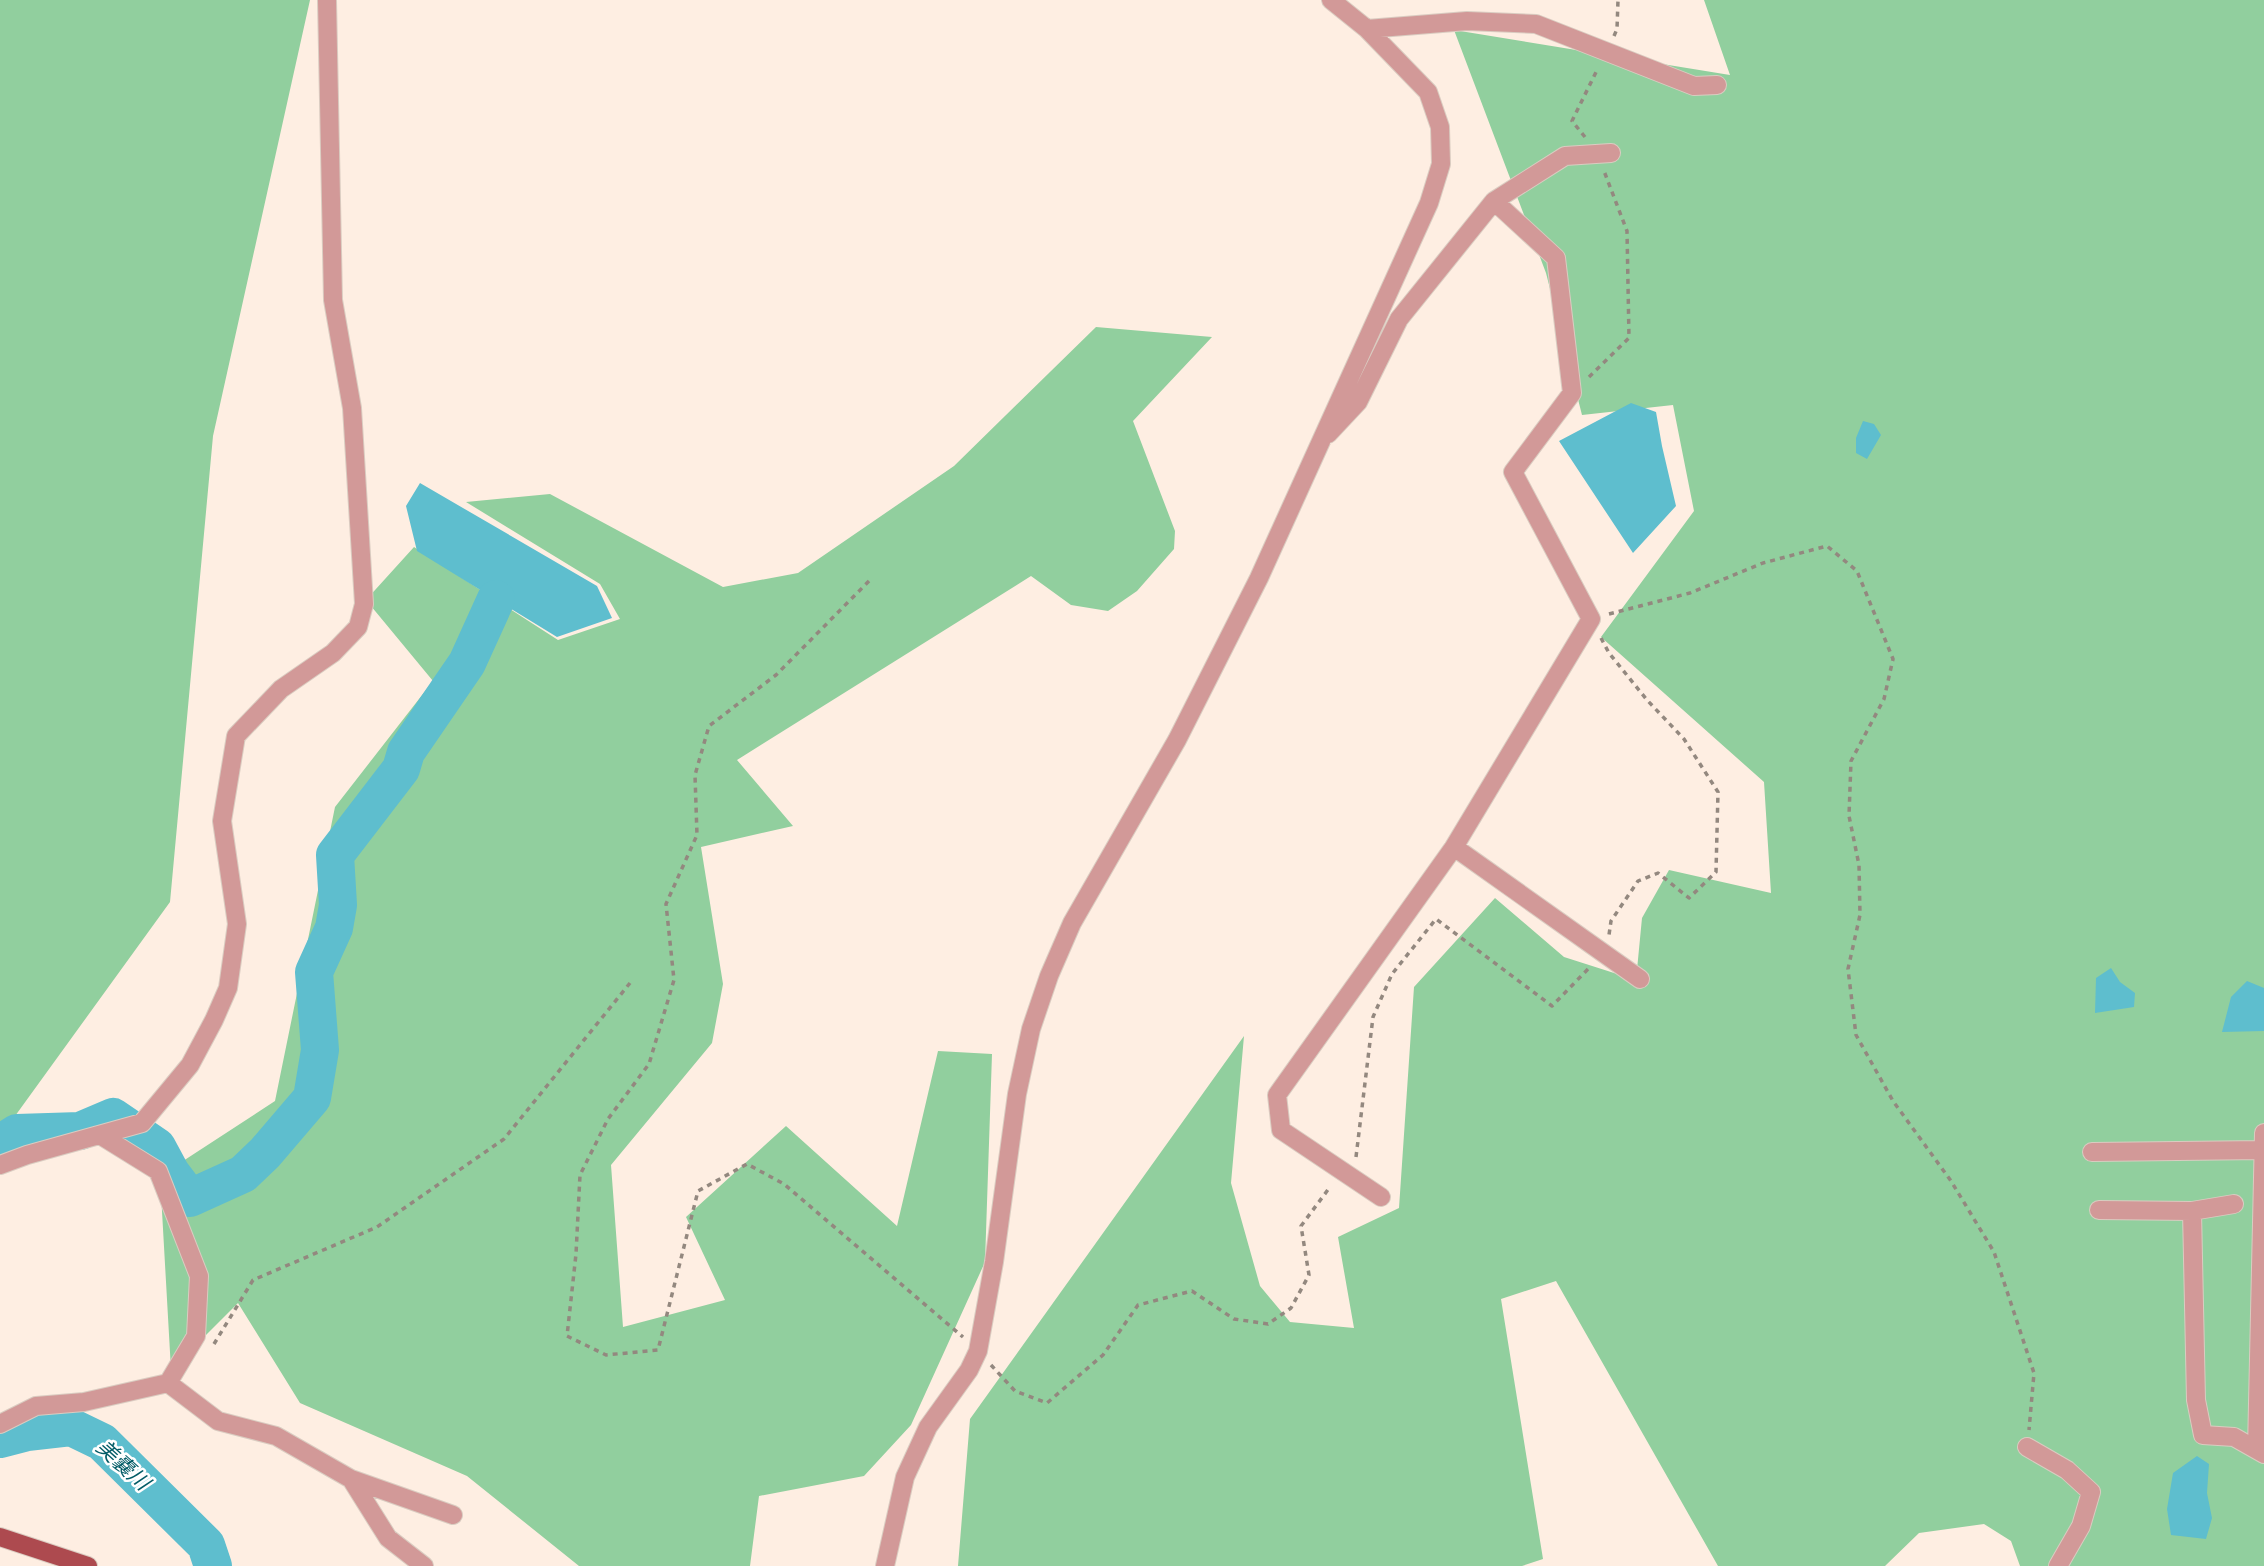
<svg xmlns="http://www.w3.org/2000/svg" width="2264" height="1566" font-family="Bitter,'Noto Sans JP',serif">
	<rect width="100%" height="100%" fill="#feeee2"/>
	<path fill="#91cf9e" d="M0 0H310L213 436 170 902 10 1123 0 1128Z
		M1704 0H2264V1566H2020L2011 1541 1984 1524 1919 1533 1885 1566H1718L1556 1281 1501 1299 1543 1559 1522 1566H958L970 1419 1244 1036 1231 1183 1260 1286 1290 1322 1354 1328 1338 1237 1399 1208 1414 987 1495 898 1564 957 1636 980 1642 918 1669 870 1771 893 1764 782 1601 637 1694 511 1673 405 1582 415 1546 273 1454 30 1730 75Z
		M1096 327 1212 337 1133 421 1175 531 1174 549 1137 591 1108 611 1071 605 1031 576 737 760 793 826 701 847 723 984 712 1043 611 1165 623 1327 725 1300 686 1217 786 1126 897 1226 938 1051 992 1054 985 1262 911 1425 864 1476 759 1496 750 1566H579L467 1476 300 1403 238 1303 171 1370 160 1176 275 1101 335 807 433 681 366 600 414 547 558 640 620 619 600 584 466 502 550 494 723 587 798 573 954 466Z"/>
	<path fill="#5ebece" d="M1631 403 1656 412 1662 446 1676 506 1633 553 1559 441Z
		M1863 421 1874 424 1881 435 1867 459 1856 453V438Z
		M420 483 597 586 612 618 557 637 417 551 406 506Z
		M2111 968 2120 982 2135 993 2134 1007 2095 1013 2096 978Z
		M2247 981 2264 988V1031L2222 1032 2231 997Z
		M2197 1456 2209 1464 2207 1493 2212 1518 2206 1539 2171 1535 2167 1509 2173 1473Z"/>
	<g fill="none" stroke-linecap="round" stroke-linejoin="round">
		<path stroke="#5ebece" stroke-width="38" d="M0 1144 17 1133 80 1131 113 1117 157 1147 171 1173 190 1198 243 1174 265 1153 312 1098 320 1050 314 972 334 928 338 905 335 855 401 769 406 752 467 663 496 599
			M0 1439 27 1432 71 1427 102 1442 206 1545 213 1566"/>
		<defs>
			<path id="minor" d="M1367 29 1467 21 1536 24 1694 86 1717 85
				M1494 201 1565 156 1611 153
				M1328 434 1358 402 1399 319 1494 201 1556 258 1572 393 1513 472 1591 619 1454 847
				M2092 1152 2263 1150
				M0 1165 27 1155 142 1123 190 1065 214 1020 228 988 237 924 222 821 236 736 281 689 333 653 358 627 364 604 352 408 333 300 327 0
				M1381 1197 1281 1130 1277 1095 1454 847 1640 979
				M2099 1210 2192 1211 2196 1400 2203 1435 2234 1437 2264 1454
				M2192 1211 2234 1204
				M168 1383 218 1421 276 1436 351 1479 388 1538 424 1566
				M0 1424 36 1406 84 1402 168 1383 196 1336 199 1276 158 1171 100 1135
				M2027 1447 2067 1470 2091 1492 2081 1526 2058 1566
				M2257 1449 2264 1133
				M351 1479 453 1515
				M885 1566 905 1477 928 1427 969 1370 978 1351 994 1262 1017 1094 1031 1029 1049 976 1072 923 1177 740 1259 578 1429 203 1441 164 1440 127 1428 92 1367 29 1331 0"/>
			<path id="primary" d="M0 1537 88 1566"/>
		</defs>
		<use href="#minor" stroke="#daccc1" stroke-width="20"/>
		<use href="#primary" stroke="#daccc1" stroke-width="20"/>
		<path stroke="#93887f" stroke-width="3.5" stroke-dasharray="5 5" stroke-linecap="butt" d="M1614 36 1617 29 1618 0
			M1585 137 1572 121 1598 68
			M1589 377 1629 338 1627 231 1604 171
			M869 581 776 675 709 726 695 775 697 835 666 904 674 980 649 1064 608 1119 580 1175 576 1254 567 1336 606 1355 658 1350 698 1191 747 1164 784 1184 963 1337
			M1609 614 1690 593 1763 563 1827 546 1857 571 1893 659 1884 699 1851 761 1849 816 1859 865 1860 915 1848 969 1856 1035 1893 1101 1951 1181 1994 1252 2034 1373 2029 1430
			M1601 638 1609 653 1647 700 1684 739 1718 792 1716 872 1689 898 1658 873 1638 881 1611 921 1609 935
			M1356 1157 1373 1017 1392 974 1436 919 1552 1006 1590 967
			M214 1344 253 1280 377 1227 504 1139 630 983
			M991 1365 1015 1391 1047 1403 1103 1355 1138 1305 1192 1291 1234 1319 1268 1324 1291 1308 1309 1275 1301 1226 1330 1187"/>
		<use href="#minor" stroke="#d29998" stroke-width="18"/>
		<use href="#primary" stroke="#ad4a4f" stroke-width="18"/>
	</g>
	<g text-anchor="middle" stroke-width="5" stroke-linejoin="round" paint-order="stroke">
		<g font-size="21" font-style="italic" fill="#035c67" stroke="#fff">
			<text transform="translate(123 1465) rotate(42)" y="7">美嚢川</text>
		</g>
	</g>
</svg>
